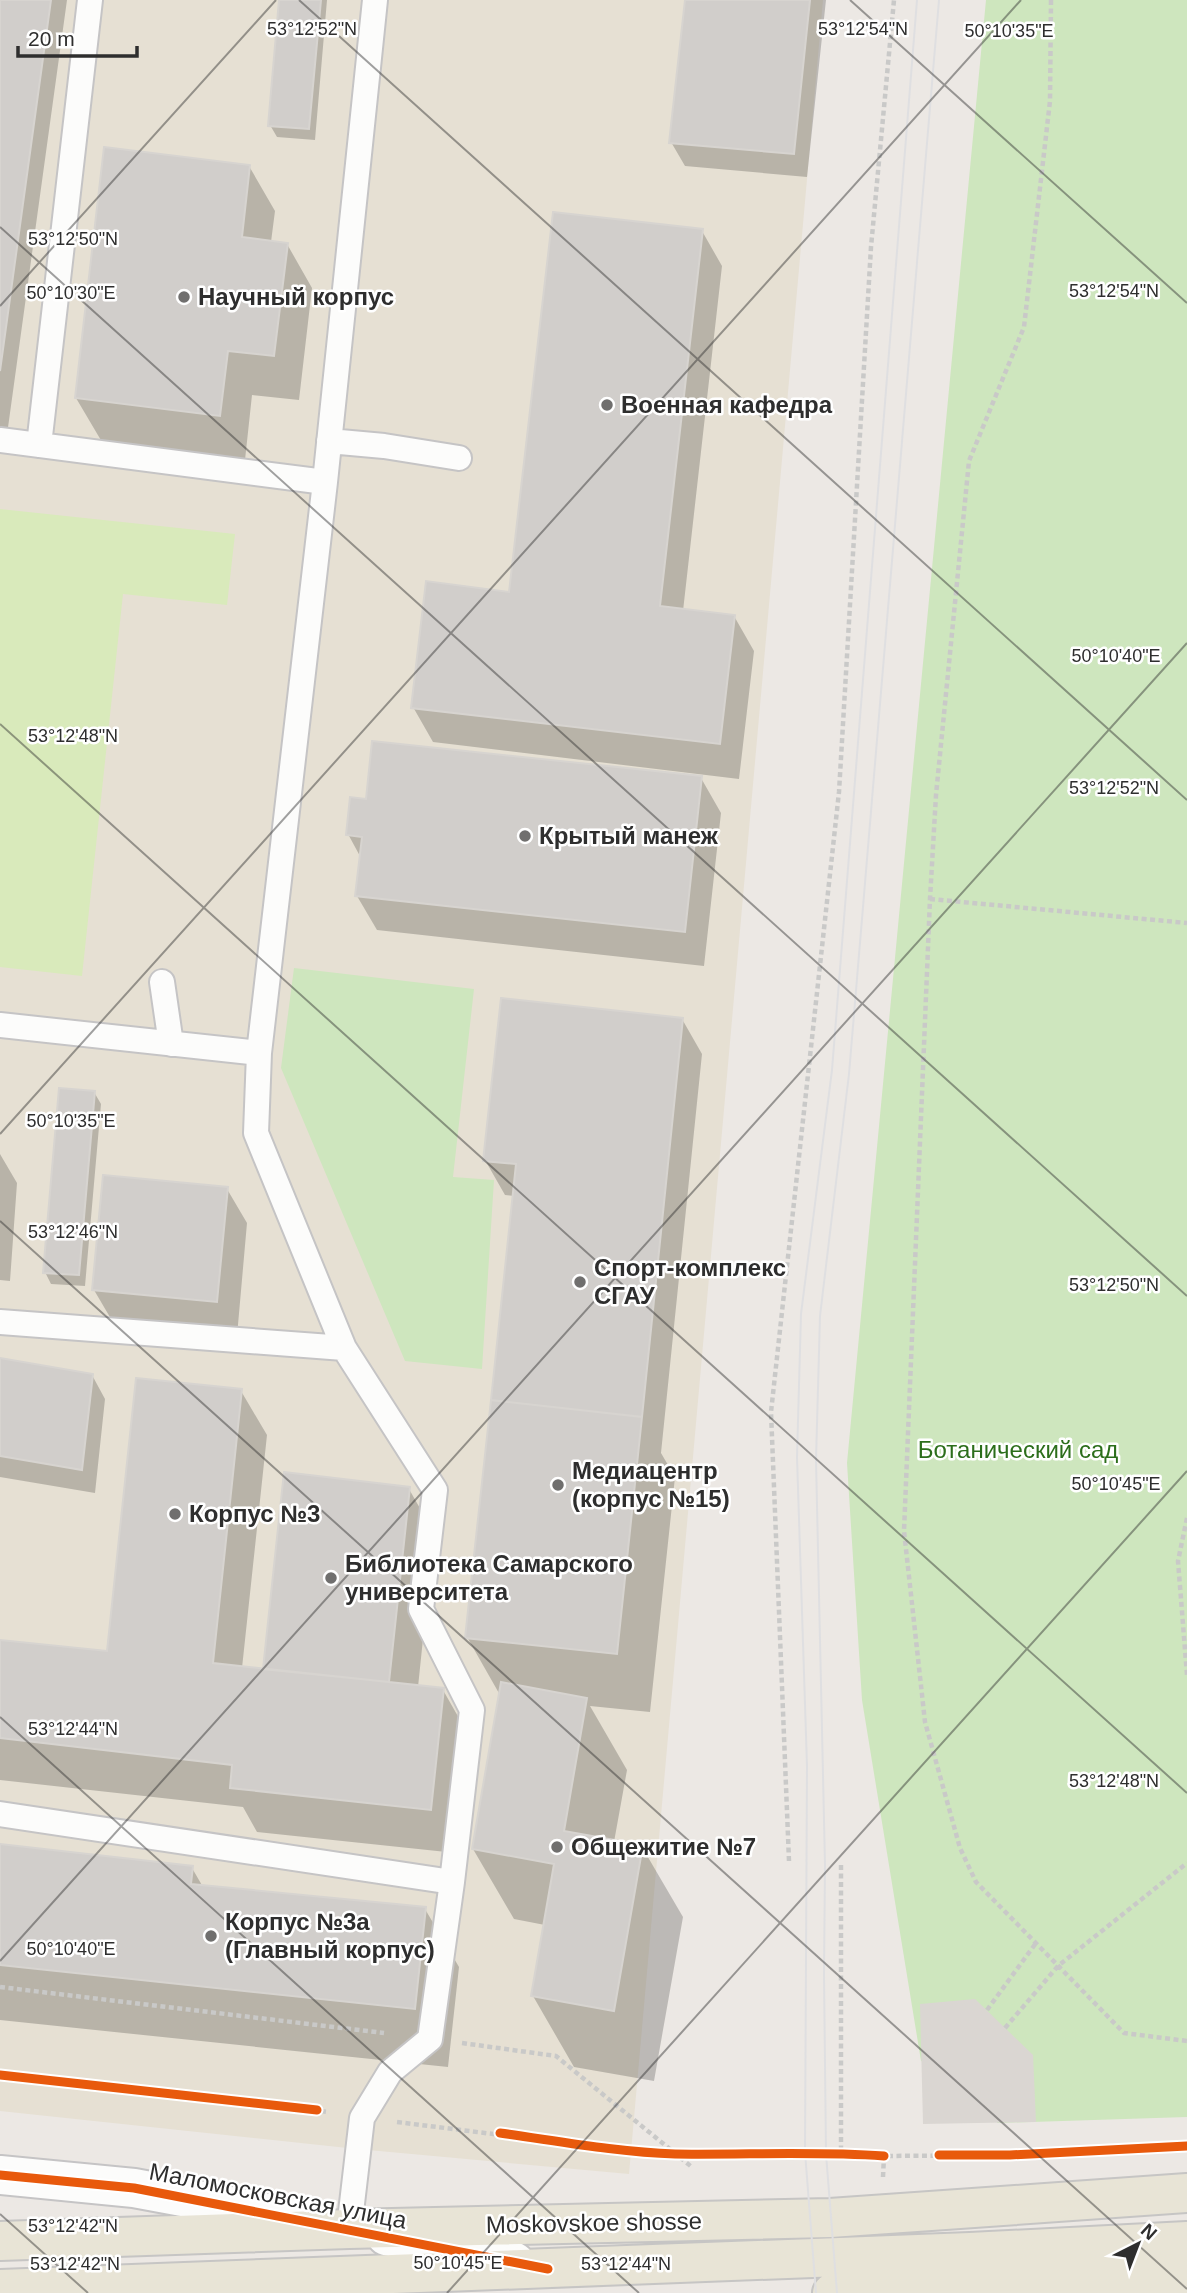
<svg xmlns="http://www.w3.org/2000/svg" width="1187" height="2293" font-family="Arial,sans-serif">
	<rect width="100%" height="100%" fill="#ece8e4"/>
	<path fill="#e6e0d3" d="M0 0H823L629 2174 357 2149 0 2111Z"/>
	<path fill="#cee6be" d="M986 0H1187V2117L997 2123 996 2084 921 2061 862 1700 847 1463Z
		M294 968 474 989 453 1177 494 1180 482 1369 405 1361 281 1068Z"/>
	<path fill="#d9eabb" d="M0 509 235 534 227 605 123 594 82 976 0 967Z"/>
	<path fill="#dad6d2" d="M975 1999 1033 2055 1036 2122 923 2124 920 2004Z"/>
	<path fill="#0003" d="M0 0H67L6 442 0 441Z
		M281 0H327L315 140 277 137 270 125Z
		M686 0H826L807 177 685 166 671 142Z
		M249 166 275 211 271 242 287 244 312 288 299 400 252 395 245 460 102 442 76 398Z
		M702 231 722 266 683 611 734 616 754 651 739 779 433 742 413 707 511 594Z
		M701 778 721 813 704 966 377 930 357 896 361 858 348 834 367 801Z
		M682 1019 702 1054 661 1453 675 1477 650 1712 590 1706 627 1770 614 1842 642 1847 683 1917 654 2081 574 2067 533 1996 545 1925 514 1919 473 1849 500 1695 467 1637 514 1196 505 1195 485 1160Z
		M94 1092 101 1104 85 1286 51 1284 45 1272Z
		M0 1154 17 1183 10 1281 0 1280Z
		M227 1189 247 1223 237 1336 114 1324 94 1290Z
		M0 1360 92 1375 105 1399 95 1493 0 1477Z
		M241 1391 267 1435 242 1668 264 1671 409 1489 434 1533 418 1687 443 1690 468 1734 456 1853 257 1832 243 1807 0 1780V1641L109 1653Z
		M0 1846 192 1868 203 1887 425 1909 459 1967 448 2067 0 2020Z"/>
	<path fill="#d1cecb" stroke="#d7d4d0" stroke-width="2" d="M0 0H51L0 371Z
		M0 0H51L0 371Z
		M279 0H321L309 129 268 126Z
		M685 0H810L794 154 669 143Z
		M104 147 250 165 242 237 288 243 274 356 228 351 220 416 75 398Z
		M553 212 703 229 660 606 735 615 720 744 411 708 426 581 509 592Z
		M372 741 702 776 685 932 355 896 362 837 346 835 350 797 366 799Z
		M501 998 683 1018 642 1417 491 1400 516 1164 483 1161Z
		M59 1088 95 1091 79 1275 43 1273Z
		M103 1175 228 1187 217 1302 92 1290Z
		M0 1358 93 1374 82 1470 0 1456Z
		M136 1378 242 1389 213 1663 444 1688 431 1810 230 1788 232 1765 0 1738V1640L107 1651Z
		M491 1400 642 1417 617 1654 465 1638Z
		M284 1472 410 1487 389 1682 263 1669Z
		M501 1682 587 1698 564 1831 643 1845 614 2011 531 1996 554 1864 472 1849Z
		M0 1844 193 1866 191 1884 426 1907 415 2009 0 1965Z"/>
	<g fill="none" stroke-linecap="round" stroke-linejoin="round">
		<defs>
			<path id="lane" d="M0 440 325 482
				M329 441 384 446 459 458
				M39 445 90 0
				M162 982 171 1044
				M0 1025 259 1053
				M0 1322 344 1348
				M0 1814 452 1882
				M349 2229 362 2118 390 2072 430 2039 452 1882 472 1710 421 1609 435 1490 344 1348 256 1133 259 1053 325 482 375 0"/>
			<path id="street" d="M0 2175 134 2188 316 2222
				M386 2236 515 2262"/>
			<path id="primary" d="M0 2241 349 2229 830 2218 1187 2193
				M0 2289 970 2252 1187 2241
				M832 2293 893 2288 1187 2274"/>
		</defs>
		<use href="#lane" stroke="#c5c4c5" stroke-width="28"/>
		<use href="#street" stroke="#c5c4c5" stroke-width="42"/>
		<use href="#primary" stroke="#c6c5c4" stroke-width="42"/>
		<path stroke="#c9c9c8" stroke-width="4.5" stroke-dasharray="5 3.5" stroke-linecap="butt" d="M1051 0 1050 101 1024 327 969 461 936 795 930 899 904 1531 925 1722 960 1848 976 1882 1124 2033 1187 2041
			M930 899 1187 923
			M1187 1518 1178 1561 1187 1675
			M789 1861 771 1412 839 792 871 247 894 0
			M841 1865V2153
			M0 1987 384 2033
			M987 2010 1036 1943
			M1005 2028 1058 1966 1187 1863
			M462 2043 556 2056 693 2168
			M0 2075 329 2112
			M397 2122 637 2152 675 2154 805 2152 884 2156 1010 2155 1187 2146
			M883 2177 884 2156"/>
		<use href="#lane" stroke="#fcfcfb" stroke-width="24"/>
		<use href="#street" stroke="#fcfcfb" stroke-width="38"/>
		<use href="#primary" stroke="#e8e4d6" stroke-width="38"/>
		<path stroke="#dfdfe1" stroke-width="2" d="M816 2293 805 2152 807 1766 797 1457 801 1314 832 1070 917 0
			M837 2293 826 2154 824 1974 825 1865 816 1460 820 1316 849 1074 939 0"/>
		<defs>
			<path id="cycleway" d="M0 2075 317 2110
				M500 2133C558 2141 617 2152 675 2154 745 2155 814 2151 884 2156
				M939 2155H1010L1187 2146
				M0 2175 134 2188 548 2269"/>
		</defs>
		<use href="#cycleway" stroke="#fff" stroke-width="13"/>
		<use href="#cycleway" stroke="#e8590c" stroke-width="9"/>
	</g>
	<path fill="none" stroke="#2e2e2e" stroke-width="2" stroke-opacity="0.45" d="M299 0 1187 800M850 0 1187 303M0 227 1187 1296M0 306 276 0M0 724 1187 1793M0 1134 1021 0M0 1221 1187 2289M0 1717 639 2293M0 1961 1187 643M0 2214 88 2293M447 2293 1187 1471"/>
	<g fill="#706f6e" stroke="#fff" stroke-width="2.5">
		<circle cx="184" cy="297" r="7"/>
		<circle cx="607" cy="405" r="7"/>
		<circle cx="525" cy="836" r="7"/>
		<circle cx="580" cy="1282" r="7"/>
		<circle cx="558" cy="1485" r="7"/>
		<circle cx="175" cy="1514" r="7"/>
		<circle cx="331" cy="1578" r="7"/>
		<circle cx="557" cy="1847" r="7"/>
		<circle cx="211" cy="1936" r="7"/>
	</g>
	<g text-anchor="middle" stroke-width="5" stroke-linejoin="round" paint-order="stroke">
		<g font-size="24" font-weight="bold" fill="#2e2e2e" stroke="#fff" text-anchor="start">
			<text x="198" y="305">Научный корпус</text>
			<text x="621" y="413">Военная кафедра</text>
			<text x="539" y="844">Крытый манеж</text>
			<text x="594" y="1276">Спорт-комплекс<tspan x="594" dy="28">СГАУ</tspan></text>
			<text x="572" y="1479">Медиацентр<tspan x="572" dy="28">(корпус №15)</tspan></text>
			<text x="189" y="1522">Корпус №3</text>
			<text x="345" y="1572">Библиотека Самарского<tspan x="345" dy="28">университета</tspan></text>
			<text x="571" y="1855">Общежитие №7</text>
			<text x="225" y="1930">Корпус №3a<tspan x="225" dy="28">(Главный корпус)</tspan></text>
		</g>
		<g font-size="24" fill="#2c6e1b" stroke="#fff">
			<text x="1018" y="1458">Ботанический сад</text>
		</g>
		<g font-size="24" fill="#2e2e2e" stroke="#fff">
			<text transform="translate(278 2196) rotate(11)" y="8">Маломосковская улица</text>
			<text transform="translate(594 2223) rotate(-1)" y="8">Moskovskoe shosse</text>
		</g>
	</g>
	<g font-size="18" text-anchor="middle" fill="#2e2e2e" stroke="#fff" stroke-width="5" stroke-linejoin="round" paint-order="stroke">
		<text x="863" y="35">53°12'54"N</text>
		<text x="312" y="35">53°12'52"N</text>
		<text x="1009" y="37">50°10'35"E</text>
		<text x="73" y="245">53°12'50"N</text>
		<text x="1114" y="297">53°12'54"N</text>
		<text x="71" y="299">50°10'30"E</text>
		<text x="1116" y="662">50°10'40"E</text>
		<text x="73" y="742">53°12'48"N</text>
		<text x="1114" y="794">53°12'52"N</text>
		<text x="71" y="1127">50°10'35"E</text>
		<text x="73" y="1238">53°12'46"N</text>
		<text x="1114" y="1291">53°12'50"N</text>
		<text x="1116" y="1490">50°10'45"E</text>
		<text x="73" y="1735">53°12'44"N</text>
		<text x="1114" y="1787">53°12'48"N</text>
		<text x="71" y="1955">50°10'40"E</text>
		<text x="73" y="2232">53°12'42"N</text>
		<text x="458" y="2269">50°10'45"E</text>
		<text x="75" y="2270">53°12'42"N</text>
		<text x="626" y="2270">53°12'44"N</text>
	</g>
	<g transform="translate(1138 2244) rotate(42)" stroke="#ffffff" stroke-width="5" paint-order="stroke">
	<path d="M0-5L12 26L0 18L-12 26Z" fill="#2e2e2e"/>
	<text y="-10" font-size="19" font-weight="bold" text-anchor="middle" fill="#2e2e2e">N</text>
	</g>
	<path d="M18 46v10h119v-10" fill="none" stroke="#2e2e2e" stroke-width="3.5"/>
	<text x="28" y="46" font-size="21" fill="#2e2e2e" stroke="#ffffff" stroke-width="5" paint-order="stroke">20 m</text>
</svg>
